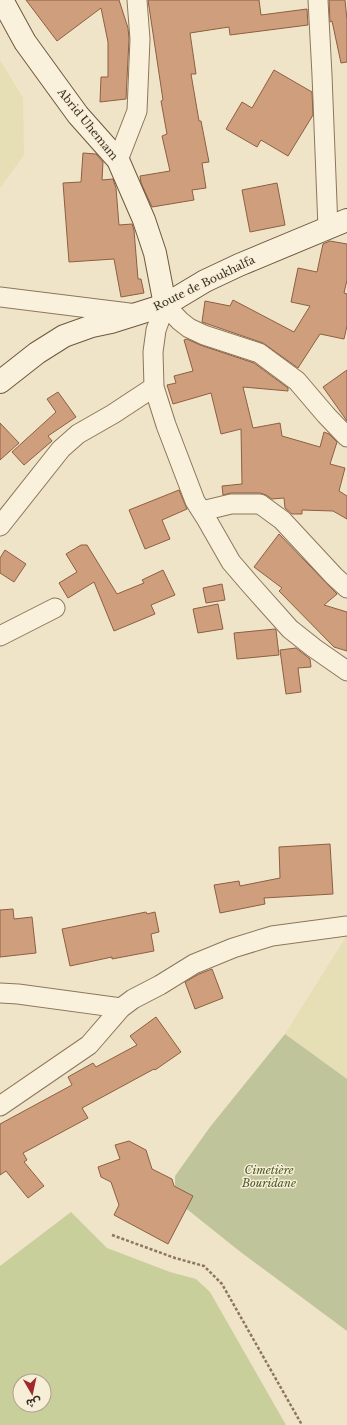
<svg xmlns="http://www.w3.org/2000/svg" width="347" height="1425" font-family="'Libre Baskerville','Noto Sans Arabic',serif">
	<rect width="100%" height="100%" fill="#f0e4c8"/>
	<path fill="#e6deb5" d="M0 60 23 98 24 155 0 188Z
		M347 935V1079L285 1034Z"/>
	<path fill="#c9cf9b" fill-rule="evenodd" d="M71 1212 107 1248 170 1272 196 1279 210 1292 286 1425H0V1266ZM20 1381H44V1405H20Z"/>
	<path fill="#bfc49a" d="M285 1034 347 1079V1331L238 1250 183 1206 175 1193V1176L210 1127Z"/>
	<path fill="#cf9f7d" stroke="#8d5f41" d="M26 0H119L128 28 129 39 126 99 100 102 101 77H108V42L101 8 57 41Z
		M148 0H259L261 15 307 9 308 25 230 35 229 27 190 33 196 74H191L199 121H201L209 162 202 163 206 188 192 190 194 200 152 207 141 183 140 176 170 171 162 136 167 134 161 101 163 100Z
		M329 0H345L347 20V62L341 63 332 21 330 22Z
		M274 70 312 92 313 115 288 156 261 140 257 147 226 129 242 102 252 108Z
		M83 153 96 154 103 162 102 180 113 179 116 188 119 225 132 224 134 230 138 279H141L144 293 121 297 114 259 69 262 63 183 81 182Z
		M277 183 285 225 250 232 242 190Z
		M330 241 347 244V280L344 293 347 294V326L344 339 320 334 298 368 263 343 202 322 205 301 230 306 233 300 294 332 310 306 291 302 298 268 317 272 323 244Z
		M187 339 200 345 254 363 288 388V391L243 387 253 428 280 423 282 436 320 447 324 432 329 434 337 442 330 464 345 468 339 491 347 496V519L333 511 302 510V514H292L285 508 284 498 272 499 266 495 260 493H231L223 495 222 486 242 484 241 429 221 434 211 393 173 404 167 385 176 383 174 376 193 371 184 340Z
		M347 370V421L323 387Z
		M58 392 76 417 48 436 52 441 24 465 12 452 56 412 47 399Z
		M0 423 19 443 0 460Z
		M179 490 187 509 162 520 170 539 145 549 129 510Z
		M279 534 337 594 324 605 347 612V651L334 647 279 591 282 588 254 567Z
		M81 545H87L117 594 144 583 142 580 163 570 175 595 151 605 155 614 114 631 94 582 68 598 59 583 77 572 66 554Z
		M5 550 26 564 14 582 0 573V558Z
		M222 584 225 600 206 603 203 588Z
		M218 604 223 629 198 633 193 609Z
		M275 629 276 630 279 655 237 659 234 633Z
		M296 648 310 659 311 667 298 668 301 692 286 694 280 650Z
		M330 844 333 894 264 898 265 904 220 913 214 885 239 881 240 886 280 878 279 847Z
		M13 909 14 919 32 917 36 953 0 957V910Z
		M146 912 147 914 155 912 159 932 151 934 154 951 112 959V957L70 966 62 929Z
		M212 969 223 998 195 1009 185 982 199 974Z
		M156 1017 181 1052 155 1070 154 1069 82 1108 88 1118 23 1153 27 1160 24 1162 44 1186 28 1198 6 1171 0 1175V1124L72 1085 68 1077 93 1063 96 1067 137 1045 130 1036Z
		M129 1141 146 1150 152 1169 172 1179 174 1186 193 1196 168 1244 114 1215 119 1205 111 1182 101 1177 98 1167 120 1159 115 1145Z"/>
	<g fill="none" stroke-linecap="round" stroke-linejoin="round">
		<defs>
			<path id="street" d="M318 0 322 75 328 228
				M118 160 137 111 140 39 137 0
				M0 297 137 314
				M347 437 326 415 297 381 259 353 204 335 189 328 180 321 165 305 156 330 153 352 154 387 166 425 195 501 207 520 231 562 249 583 290 629 314 648 347 671
				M202 511 231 504H260L282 520 334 576 347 588
				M0 526 61 449 78 434 113 414 154 387
				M0 636 55 608
				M0 993 18 994 121 1008 133 999 160 985 194 964 233 948 272 936 347 926
				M0 1106 89 1045 121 1008"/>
			<path id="secondary" d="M2 0 25 42 54 82 78 115 118 160 144 220 155 253 165 305
				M0 382 37 353 64 336 92 326 111 322 165 305 205 281 239 265 347 220"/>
		</defs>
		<use href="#street" stroke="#8d765c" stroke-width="21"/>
		<use href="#secondary" stroke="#6f573f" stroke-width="24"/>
		<path stroke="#8d765c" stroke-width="2.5" stroke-dasharray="3 2" stroke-linecap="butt" d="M112 1235 175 1258 204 1266 222 1284 302 1425"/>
		<use href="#street" stroke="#faf1dc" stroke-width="19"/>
		<use href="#secondary" stroke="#faf1dc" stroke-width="22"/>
	</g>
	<g text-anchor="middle" stroke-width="3" stroke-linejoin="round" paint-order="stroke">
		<g font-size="11" fill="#3d2e20" stroke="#f7eed8">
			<text transform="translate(88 124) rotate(51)" y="4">Abrid Uhemam</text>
			<text transform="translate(204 283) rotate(-26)" y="4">Route de Boukhalfa</text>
		</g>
		<g font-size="11" font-style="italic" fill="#4d5a26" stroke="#f7eed8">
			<text x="269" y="1174">Cimetière<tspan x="269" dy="13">Bouridane</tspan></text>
		</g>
	</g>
	<g transform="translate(32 1393) rotate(171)"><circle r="19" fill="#f7eed8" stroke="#ada18e"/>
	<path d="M0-3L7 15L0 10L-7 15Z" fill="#9e2a2b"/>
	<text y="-6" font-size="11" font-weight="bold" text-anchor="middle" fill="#3d2e20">ش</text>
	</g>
</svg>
